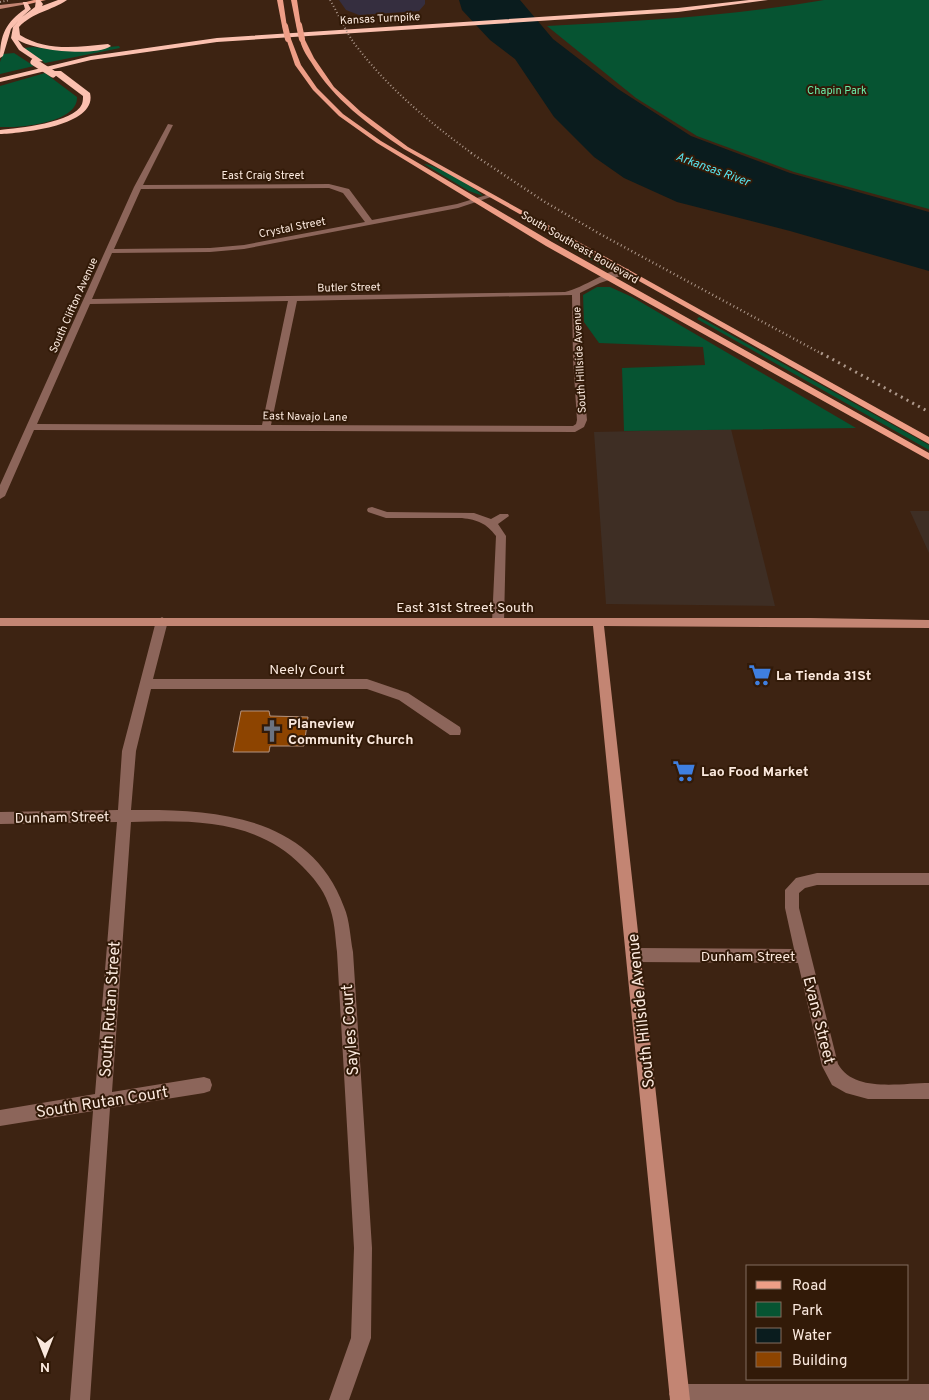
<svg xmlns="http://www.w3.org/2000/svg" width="929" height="1400" font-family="Overpass,sans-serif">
	<rect width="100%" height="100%" fill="#3d2312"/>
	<path fill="#3e2e24" d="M731 429 775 606 606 604 594 432Z
		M910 511H929V553Z"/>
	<path fill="#352e3f" d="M339 0H425V4L419 11 359 15 346 10Z"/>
	<path fill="#065432" d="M824 0H929V209L794 172 697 136 636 98 547 26C640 21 732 16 824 0Z
		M119 46 120 48 45 63 24 48 33 47 69 51Z
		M14 53 34 66 0 74V62L3 54Z
		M45 73 77 97C78 123 19 128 0 127V86Z
		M424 164C434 164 477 188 483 196L469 191Z
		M550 236H556L612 267 614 270 610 271Z
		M597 287H610L632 297 856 428 624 431 622 368 705 365 703 347 599 343 584 322 583 295Z
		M699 317 929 445V450L697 319Z"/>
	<path fill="#0a1c1e" d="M459 0H520L553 39 618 89 691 136 790 173 929 212V271L790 231 677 202 624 178 594 157 554 117 515 59 490 40 462 10Z"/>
	<path fill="#8d4400" stroke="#b3927e" d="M241 711H269L270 716 308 717 304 746H270L269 752H233Z"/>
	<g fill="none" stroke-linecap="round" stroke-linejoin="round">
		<path fill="#8c655a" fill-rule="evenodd" d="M168 124 173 125 143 185 329 184 349 189 372 220 457 204 490 194 494 196 458 208 244 249 210 252 112 253 92 299 565 292C585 288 609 267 629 269V273L600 283 580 293 581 359 587 420 584 427 575 432 34 430 5 496 0 499V485L134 187ZM329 188 343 193 365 222 244 245 210 248 114 249 141 189ZM572 295 573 359 577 420 576 424 573 426 271 425 297 301ZM288 301 262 425 37 424 90 304Z
			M372 507 387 512 474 513 491 519 500 514H508L509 516 498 524 506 536 504 622 502 625 498 626 492 622 496 536C486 523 478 520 462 518H386L368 512 367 510 368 508Z
			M162 617 168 621 153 679H367L408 693 460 727 461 731 460 735H450L399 700 367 689H151L136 751 131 810C214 809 311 815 344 907 350 921 350 937 353 952L372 1248 371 1338 349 1400H329L351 1338 354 1248 337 952C335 936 335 919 328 903 323 889 313 877 302 866 256 819 192 820 131 822L112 1092 204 1077 210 1079 212 1085 210 1091 204 1093 110 1108 90 1400H70L93 1111 0 1126V1110L95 1094 117 822 0 824V812L118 810 122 751 156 621Z
			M817 873H929V885H817L805 888 799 893V908L838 1064C854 1093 901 1083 929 1083V1099H868L846 1093 832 1085 822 1066 798 963 634 962 629 960 626 955 629 950 634 948 794 949 785 908V890L796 878Z
			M679 1384H929V1400H672L669 1394 672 1387Z"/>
		<path fill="#c38573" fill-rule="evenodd" d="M27 2V4L0 9V5Z
			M0 618H811L929 620V628L604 626 690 1400H670L593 626H0Z"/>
		<path fill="#ee9e87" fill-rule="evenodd" d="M34 0H46L25 5 22 3Z
			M277 0H283L287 27 282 26Z
			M291 0H297L301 26 296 25Z
			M286 38 291 39 301 65 317 88 343 114 381 141 552 242 929 453V460L546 246 377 143 339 116 313 90 295 65Z
			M300 38H304L314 58 334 87 361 112 408 147 929 437V444L404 149C368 124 334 100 311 62 306 55 300 45 300 38Z"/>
		<path fill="#fbc0af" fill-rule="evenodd" d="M36 0H40L43 4 42 6 58 0H67C51 11 33 12 19 27L20 35C47 52 78 47 108 44L111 46C94 57 36 51 18 40L23 47 43 61 37 62 19 50 11 38 13 27 20 19 11 29 3 56 0 58C0 35 6 22 25 9L23 2H27L31 9 22 17 35 7Z
			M749 0H768L678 12 217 42 91 60 0 82V78L91 56 217 38 678 8Z
			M55 71H61L90 93C98 126 21 133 0 134V130C18 128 74 123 82 104 83 101 83 98 83 96L55 75Z"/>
		<path stroke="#ad988b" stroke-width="2" stroke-dasharray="1 2.5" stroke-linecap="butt" d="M330 0C339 15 346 33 357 47 389 89 430 123 473 154
			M0 2 10 0"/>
		<path stroke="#ad988b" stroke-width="2.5" stroke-dasharray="1 3" stroke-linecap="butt" d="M471 153 545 202 600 234 824 355"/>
		<path stroke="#ad988b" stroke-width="3" stroke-dasharray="2 4.5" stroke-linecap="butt" d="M821 353 929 412"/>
		<path stroke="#ee9e87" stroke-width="6" d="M299 25 302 39
			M285 26 288 39"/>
		<path stroke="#fbc0af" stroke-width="7" d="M34 62 53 74"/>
	</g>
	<defs>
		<symbol id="supermarket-bare" viewBox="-9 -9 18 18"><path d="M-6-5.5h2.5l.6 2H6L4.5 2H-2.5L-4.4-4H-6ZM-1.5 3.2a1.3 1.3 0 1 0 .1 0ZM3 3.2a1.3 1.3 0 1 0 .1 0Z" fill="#3f7fe0" stroke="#321a08" stroke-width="2.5" paint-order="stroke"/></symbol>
		<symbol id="church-bare" viewBox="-9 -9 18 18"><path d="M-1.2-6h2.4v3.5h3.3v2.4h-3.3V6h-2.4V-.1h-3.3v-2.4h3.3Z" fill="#6b7280" stroke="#321a08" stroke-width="2.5" paint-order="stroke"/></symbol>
	</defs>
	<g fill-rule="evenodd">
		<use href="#supermarket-bare" x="744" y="659" width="32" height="32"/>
		<use href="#church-bare" x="256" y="715" width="32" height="32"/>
		<use href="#supermarket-bare" x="668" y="755" width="32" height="32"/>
	</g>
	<g text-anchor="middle" stroke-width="4" stroke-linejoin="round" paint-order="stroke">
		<g font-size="11" fill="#fbe9de" stroke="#321a08">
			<text transform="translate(380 18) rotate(-3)" y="4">Kansas Turnpike</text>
			<text x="263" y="179">East Craig Street</text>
			<text transform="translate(292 227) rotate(-11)" y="4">Crystal Street</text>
			<text transform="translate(580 247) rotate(30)" y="4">South Southeast Boulevard</text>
			<text transform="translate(349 287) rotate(-1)" y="4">Butler Street</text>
			<text transform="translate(73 305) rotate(-66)" y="4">South Clifton Avenue</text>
			<text transform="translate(579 360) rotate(-93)" y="4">South Hillside Avenue</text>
			<text transform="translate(305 416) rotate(1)" y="4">East Navajo Lane</text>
		</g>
		<g font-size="11" fill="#6ceca8" stroke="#321a08">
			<text x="837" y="94">Chapin Park</text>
		</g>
		<g font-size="12" font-style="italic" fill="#58e5f1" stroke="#321a08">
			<text transform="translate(713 169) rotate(20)" y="4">Arkansas River</text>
		</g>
		<g font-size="14" fill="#fbe9de" stroke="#321a08">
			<text x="465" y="612">East 31st Street South</text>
			<text x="307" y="674">Neely Court</text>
			<text transform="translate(62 817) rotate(-1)" y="5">Dunham Street</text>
			<text x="748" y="961">Dunham Street</text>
		</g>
		<g font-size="14" font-weight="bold" fill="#fbe9de" stroke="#321a08" text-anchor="start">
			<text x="776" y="680">La Tienda 31St</text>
			<text x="288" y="728">Planeview<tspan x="288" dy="16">Community Church</tspan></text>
			<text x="701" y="776">Lao Food Market</text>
		</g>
		<g font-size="16" fill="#fbe9de" stroke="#321a08">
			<text transform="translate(109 1009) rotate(-86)" y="6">South Rutan Street</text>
			<text transform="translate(640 1011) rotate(-96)" y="6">South Hillside Avenue</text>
			<text transform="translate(820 1020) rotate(76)" y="6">Evans Street</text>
			<text transform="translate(349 1030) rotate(-94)" y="6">Sayles Court</text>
			<text transform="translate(102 1101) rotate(-9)" y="6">South Rutan Court</text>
		</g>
	</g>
	<rect x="746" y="1265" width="162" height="115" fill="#321a08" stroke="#826d5e"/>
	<rect x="756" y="1281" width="25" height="8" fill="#ee9e87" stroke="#826d5e"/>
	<text x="792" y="1290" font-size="15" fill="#fbe9de">Road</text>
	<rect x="756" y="1302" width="25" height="15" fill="#065432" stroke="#826d5e"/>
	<text x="792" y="1315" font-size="15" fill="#fbe9de">Park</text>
	<rect x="756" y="1328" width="25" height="15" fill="#0a1c1e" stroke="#826d5e"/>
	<text x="792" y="1340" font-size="15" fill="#fbe9de">Water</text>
	<rect x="756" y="1352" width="25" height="15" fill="#8d4400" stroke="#826d5e"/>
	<text x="792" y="1365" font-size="15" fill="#fbe9de">Building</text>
	<g transform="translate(45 1355) rotate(180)" stroke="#321a08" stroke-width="4" paint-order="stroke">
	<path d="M0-4L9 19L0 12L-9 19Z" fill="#fbe9de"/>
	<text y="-8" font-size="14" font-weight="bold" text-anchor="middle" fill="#fbe9de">N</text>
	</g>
</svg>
